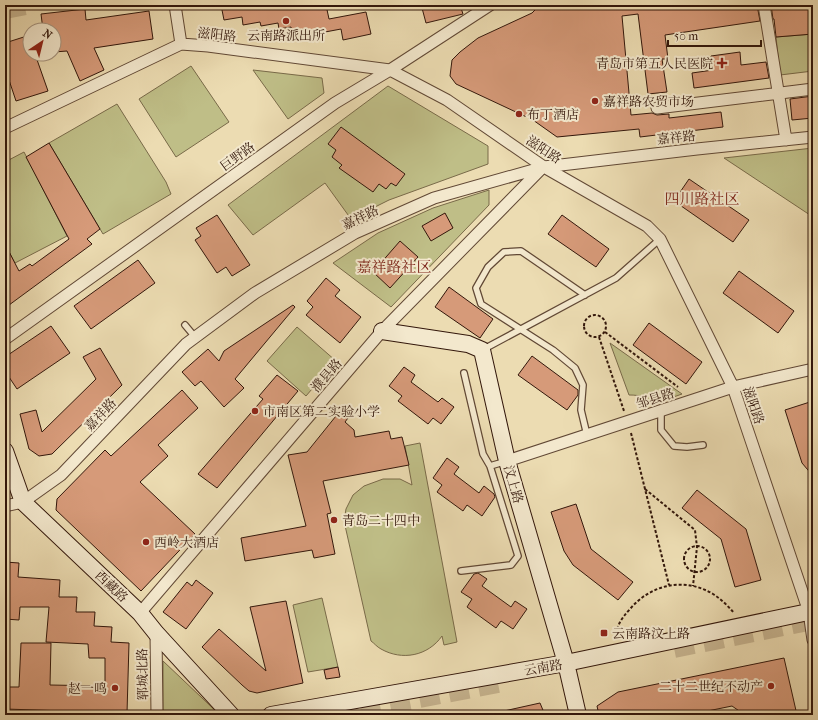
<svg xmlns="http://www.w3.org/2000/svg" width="818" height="720" font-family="'IM FELL French Canon','Noto Serif SC',serif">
	<rect width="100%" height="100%" fill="#ecdcb2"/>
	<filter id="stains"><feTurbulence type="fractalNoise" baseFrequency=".005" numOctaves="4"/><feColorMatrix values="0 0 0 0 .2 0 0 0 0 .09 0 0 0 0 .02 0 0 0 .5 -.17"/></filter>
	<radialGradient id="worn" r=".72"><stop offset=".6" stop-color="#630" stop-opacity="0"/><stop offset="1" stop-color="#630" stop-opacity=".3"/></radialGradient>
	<path fill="#bfbe87" stroke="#796a49" d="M813 34V71L780 75 776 37Z
		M191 66 229 122 176 157 139 99Z
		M253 70 322 78 324 93 288 119Z
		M388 86 488 146V164L389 200 351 219 325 183 253 235 228 205Z
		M117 104 166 182 171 194 103 234 49 143Z
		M813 148V217L724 158Z
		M24 152 67 236 15 263 5 244V162Z
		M489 190V205L391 307 333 263 378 233 433 208Z
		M297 327 336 361 306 396 267 361Z
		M610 343 682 394 654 404C645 397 641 395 629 395Z
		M420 443 457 642 444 645 442 636C428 656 402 661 381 649 377 647 374 643 371 641L344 521 346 509 353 495 364 486 383 479H400L412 485 405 446Z
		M322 598 338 667 308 672 293 605Z
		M163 661 220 715H163Z"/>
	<path fill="#d69a79" stroke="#33170b" d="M221 5H302V7L314 5H326L329 19 366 12 371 34 343 40 341 29 304 36V30L292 32 291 27 279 29 278 23 261 26 260 22 243 25 242 17 224 20Z
		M432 5H460L463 14 426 23 422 8Z
		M540 5H757L760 21 665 35 668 59H662L667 92 648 94 638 14 622 16 631 115 652 113 657 115 669 114V118L721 112 723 127 640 137 639 129 557 137 533 120 456 84 450 76 452 60 460 52 478 38 532 13Z
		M771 5H813V34L776 37 774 19H773Z
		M85 9 86 20 149 11 153 39 94 48 104 70 80 81 67 51 54 52V30H43L41 14Z
		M30 35V54H35L48 91 16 101 5 68V43Z
		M740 52 741 65 766 62 769 78 694 88 692 73 713 70 711 56Z
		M813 96V118L792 120 790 99Z
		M341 127 405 174 396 186 391 183 386 189 379 184 373 192 339 168 342 165 332 157 336 150 328 144Z
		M49 143 100 229 87 239 92 244 5 308V244L19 271 30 264 32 266 69 239 26 157Z
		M689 179 749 220 733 242 674 201Z
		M445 213 453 228 431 241 422 226Z
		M217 215 250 265 232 276 226 267 217 273 195 240 201 236 196 228Z
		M562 215 609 249 596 267 548 234Z
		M400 241 418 257 390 288 373 272Z
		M138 260 155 283 91 329 74 306Z
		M739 271 794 311 778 333 723 293Z
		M326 278 340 290 335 296 361 317 340 343 306 315 313 307 307 301Z
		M449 287 493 319 480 338 435 307Z
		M293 305 295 307 235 379 244 388 224 407 201 381 195 386 182 372 208 349 219 361 224 351Z
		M649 323 702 362 686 384 633 345Z
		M51 326 70 353 17 389 5 371V357Z
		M100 348 122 385 52 454 39 456 29 449 20 414 36 410 42 432 96 379 83 357Z
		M532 356 578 390V395L567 410 518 375Z
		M404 367 415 375 411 382 438 402 442 398 454 407 441 424 433 418 428 424 398 401 402 396 389 386Z
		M277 375 298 391 217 488 198 474 263 399 259 396Z
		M182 390 198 408 158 445 168 456 140 482 195 534 141 591 56 510 57 499 105 450 111 456Z
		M813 401V476L802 463 785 410Z
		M340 411 348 418 345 422 354 430 355 437 389 431 391 439 402 437 409 465 323 481 331 513 327 514 335 554 314 558 312 550 245 561 241 538 306 526 288 455 307 452Z
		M447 458 459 467 454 474 479 493 484 486 494 494 495 497 482 516 467 505 463 511 437 492 442 485 433 478Z
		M697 490 746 529 761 580 735 587 721 539 682 508Z
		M576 504 591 549 633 582 618 600 573 565 564 551 551 512Z
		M5 562 19 563 18 577 60 580 59 597H77L76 612H95L94 626 112 627 111 642 129 643 127 713 5 709V687H19L21 643H51L50 685 105 686V658H89L88 644 46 642 49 607H20L19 620 5 619Z
		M478 573 487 579 482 586 511 607 515 601 527 609 513 629 501 621 496 628 467 607 472 599 461 592 474 574Z
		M196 580 213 593 186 629 163 612 187 582 192 586Z
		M286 601 303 683 257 693 249 691 242 685 202 647 219 629 266 671 250 607Z
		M784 658 797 715H745L732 706 688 715H599L597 706 618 692Z
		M338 667 340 677 326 679 324 670Z
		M540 703 545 715H505L504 711Z"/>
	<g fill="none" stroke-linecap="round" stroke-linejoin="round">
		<path stroke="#c7b591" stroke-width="20" stroke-dasharray="20 10" stroke-linecap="butt" d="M5 9 25 5
			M674 648 813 620
			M331 715 503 682"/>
		<defs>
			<path id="lane" d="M585 295 521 251 504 252 488 267 476 288 481 304 553 350 575 368 583 385 581 410 587 435
				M185 325 195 337
				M484 349 616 278 660 239
				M464 373 483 454 490 466 507 461
				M661 411V430L674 446 687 447 703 445
				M461 571 511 565 518 556 490 466"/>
			<path id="street" d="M175 5 181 44
				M764 5 786 140
				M657 108 813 89
				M5 128 181 44 208 46 390 70 447 100 544 167 647 226 660 239 733 387 809 612 813 640
				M5 339 335 103 390 70 490 5
				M507 461 733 387 813 369
				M5 506 23 502 61 475 186 344 255 293 355 233 434 198 544 167 697 149 813 137
				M140 613 382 331 543 167
				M156 633 157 715"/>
			<path id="secondary" d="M382 331 468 344 482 350 507 461 566 663 578 715
				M5 451 23 502 140 613 156 633 231 715
				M271 715 566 663 813 611"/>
		</defs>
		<use href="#lane" stroke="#614835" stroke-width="8"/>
		<use href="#street" stroke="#614835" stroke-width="13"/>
		<use href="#secondary" stroke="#33170b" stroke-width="18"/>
		<path stroke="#33170b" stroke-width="2" stroke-dasharray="3 2" stroke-linecap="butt" d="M584 326a11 11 0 1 1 22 0a11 11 0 1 1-22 0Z
			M605 332 678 387
			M599 337 624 411
			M631 433 669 585
			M645 489 695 530 697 547 693 586
			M684 559a13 13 0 1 1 26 0a13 13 0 1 1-26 0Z
			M616 639C616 626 621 619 630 609 651 584 685 577 713 594 721 599 728 606 734 613"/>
		<use href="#lane" stroke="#f3e8cd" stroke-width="5.5"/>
		<use href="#street" stroke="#f3e8cd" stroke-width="11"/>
		<use href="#secondary" stroke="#f3e8cd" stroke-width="16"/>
	</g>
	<g fill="#8f2418" stroke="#f3e8cd" stroke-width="1.5">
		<circle cx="286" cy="21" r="4"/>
		<path d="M720 57h4v4h4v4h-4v4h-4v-4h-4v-4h4z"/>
		<circle cx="595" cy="101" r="4"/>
		<circle cx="519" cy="114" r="4"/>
		<circle cx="255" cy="411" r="4"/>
		<circle cx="334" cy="520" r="4"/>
		<circle cx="146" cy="542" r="4"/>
		<rect x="600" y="629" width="8" height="8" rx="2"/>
		<circle cx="771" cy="686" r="4"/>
		<circle cx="115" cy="688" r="4"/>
	</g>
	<g text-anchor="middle" stroke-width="4" stroke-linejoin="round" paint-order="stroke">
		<g font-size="13" fill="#33170b" stroke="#f3e8cd">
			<text transform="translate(217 34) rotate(6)" y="5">滋阳路</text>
			<text transform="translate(676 137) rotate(-6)" y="5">嘉祥路</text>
			<text transform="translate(544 149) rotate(33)" y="5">滋阳路</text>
			<text transform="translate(237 156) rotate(-36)" y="5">巨野路</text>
			<text transform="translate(360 217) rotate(-26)" y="5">嘉祥路</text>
			<text transform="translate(326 375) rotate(-49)" y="5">濮县路</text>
			<text transform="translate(655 398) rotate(-18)" y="5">邹县路</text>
			<text transform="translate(754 405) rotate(71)" y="5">滋阳路</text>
			<text transform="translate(100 414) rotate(-47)" y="5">嘉祥路</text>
			<text transform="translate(514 484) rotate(74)" y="5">汶上路</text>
			<text transform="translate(112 586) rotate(43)" y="5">西藏路</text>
			<text transform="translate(543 667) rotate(-10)" y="5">云南路</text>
			<text transform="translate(142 674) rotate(-91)" y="5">郓城北路</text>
		</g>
		<g font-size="13" fill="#33170b" stroke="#f3e8cd" text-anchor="start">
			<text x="286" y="40" text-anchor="middle">云南路派出所</text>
			<text x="713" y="68" text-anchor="end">青岛市第五人民医院</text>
			<text x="603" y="106">嘉祥路农贸市场</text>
			<text x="527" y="119">布丁酒店</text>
			<text x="263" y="416">市南区第二实验小学</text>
			<text x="342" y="525">青岛二十四中</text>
			<text x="154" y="547">西岭大酒店</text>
			<text x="612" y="638">云南路汶上路</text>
			<text x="763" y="691" text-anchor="end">二十二世纪不动产</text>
			<text x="107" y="693" text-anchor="end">赵一鸣</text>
		</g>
		<g font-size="15" fill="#7a1f14" stroke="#f3e8cd">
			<text x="702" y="204">四川路社区</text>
			<text x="394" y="272">嘉祥路社区</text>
		</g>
	</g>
	<rect width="818" height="720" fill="none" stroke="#ecdcb2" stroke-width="20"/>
	<rect x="6" y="6" width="806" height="708" fill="none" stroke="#33170b" stroke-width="2"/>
	<rect x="10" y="10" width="798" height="700" fill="none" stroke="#33170b"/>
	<g transform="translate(42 42) rotate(35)"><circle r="19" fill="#f3e8cd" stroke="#a6947f"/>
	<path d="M0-3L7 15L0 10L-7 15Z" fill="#8f2418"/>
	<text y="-6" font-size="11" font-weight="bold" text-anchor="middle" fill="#33170b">N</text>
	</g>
	<path d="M668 40v6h93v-6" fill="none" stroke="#33170b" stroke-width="2"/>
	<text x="674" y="40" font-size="12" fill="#33170b" stroke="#f3e8cd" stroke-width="3" paint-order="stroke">50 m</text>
	<rect width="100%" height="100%" filter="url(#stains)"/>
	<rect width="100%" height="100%" fill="url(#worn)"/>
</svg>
